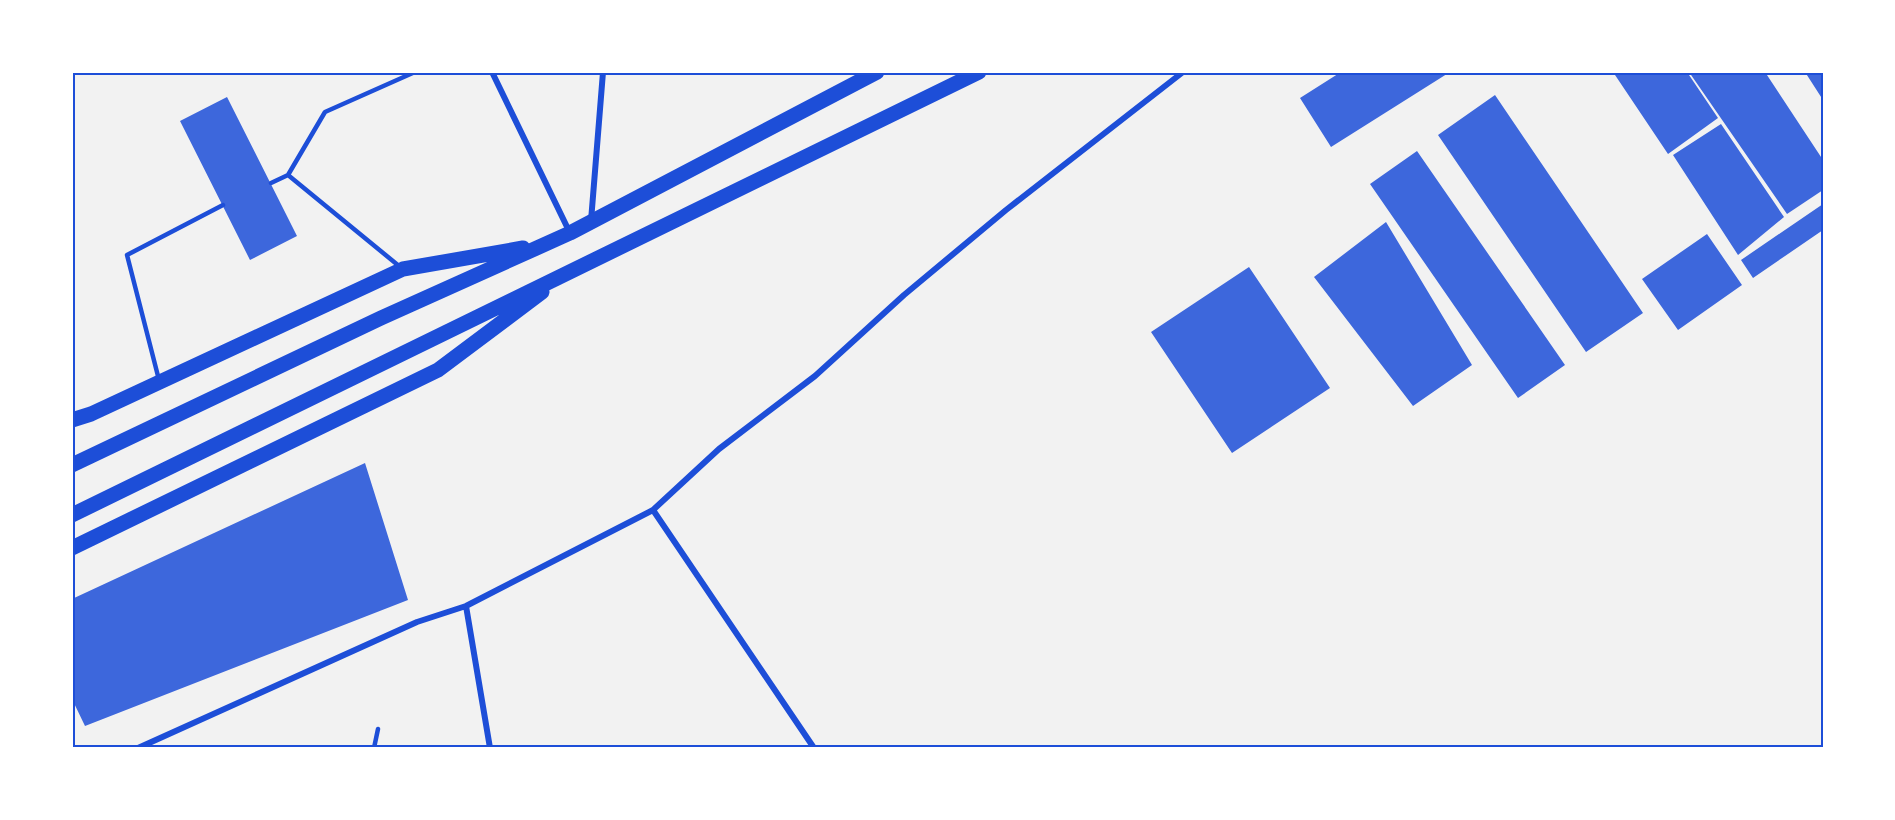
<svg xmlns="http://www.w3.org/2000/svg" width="1895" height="820" font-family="Karla,sans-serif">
	<rect width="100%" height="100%" fill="#f2f2f2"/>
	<path fill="#3d67dc" d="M1341 72H1450L1331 147 1300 98Z
		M1613 72H1687L1718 118 1668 154Z
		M1689 72H1765L1823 160V190L1787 214Z
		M1805 72H1823V100Z
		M1495 95 1643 313 1586 352 1438 135Z
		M227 97 297 236 250 260 180 121Z
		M1721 124 1784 217 1738 255 1673 155Z
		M1417 151 1565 365 1518 398 1370 184Z
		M1823 204V230L1753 278 1741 260Z
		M1386 222 1472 365 1413 406 1314 277Z
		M1707 234 1742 285 1678 330 1642 279Z
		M1249 267 1330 388 1232 453 1151 332Z
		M365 463 408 600 85 726 72 699V599Z"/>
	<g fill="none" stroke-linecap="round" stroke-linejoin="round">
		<path stroke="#1d4ed8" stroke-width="4.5" d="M288 175 399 266
			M271 183 288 175 325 112 415 72
			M159 380 127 255 223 205
			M374 748 378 729"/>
		<path stroke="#1d4ed8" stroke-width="6" d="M492 72 570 233
			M591 221 603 72
			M653 510 814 748
			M466 606 490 748
			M138 748 417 622 466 606 653 510 719 449 815 376 904 295 1006 210 1183 72"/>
		<path stroke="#1d4ed8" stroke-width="15" d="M72 420 91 414 403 269 523 248
			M72 465 381 318 570 233 877 72
			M72 515 979 72
			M72 548 438 370 542 292"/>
	</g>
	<rect width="1895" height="820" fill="none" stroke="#ffffff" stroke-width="147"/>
	<rect x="74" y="74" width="1748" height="672" fill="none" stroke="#1d4ed8" stroke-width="2"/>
</svg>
